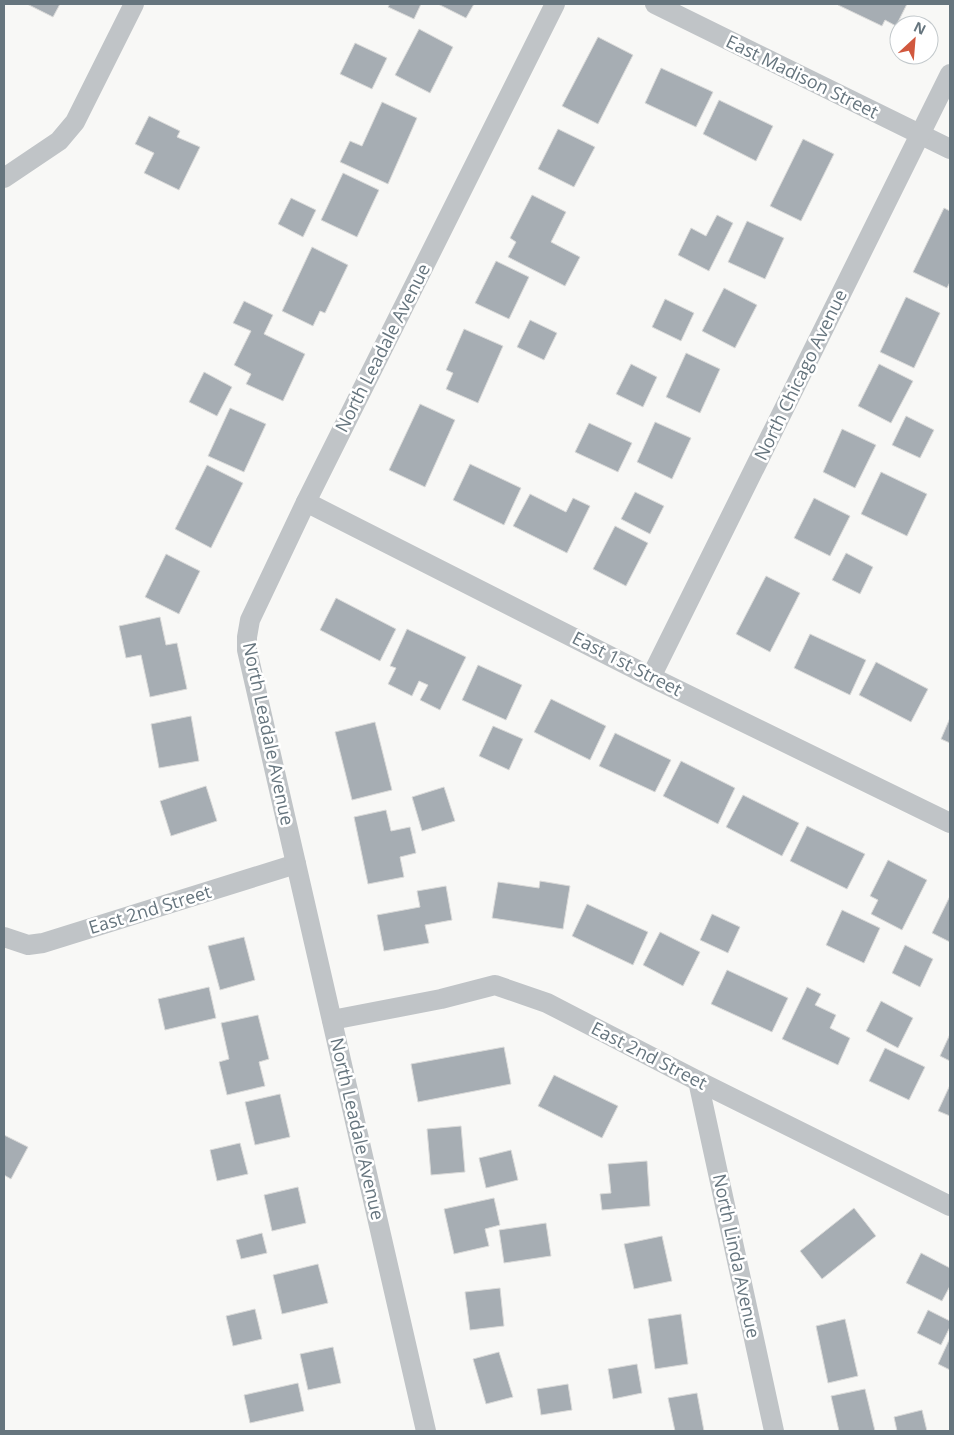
<svg xmlns="http://www.w3.org/2000/svg" width="954" height="1435" font-family="'Open Sans',sans-serif">
  <style>
    .building { fill: #a6adb3; stroke: #dadad9 }
    .lines { fill: none; stroke-linecap: round; stroke-linejoin: round }
    .street { stroke: #c0c4c7; stroke-width: 20 }
    .labels { text-anchor: middle; stroke-width: 5; stroke-linejoin: round; paint-order: stroke }
    .street-label { font-size: 18px; fill: #66757e; stroke: #fff }
  </style>
  <rect width="100%" height="100%" fill="#f8f8f6"/>
  <!-- building -->
  <g class="building">
    <polygon points="27,4 60,4 53,17"/>
    <polygon points="390,4 421,4 414,19 388,7"/>
    <polygon points="438,4 474,4 466,18"/>
    <polygon points="839,4 907,4 896,26 885,20 882,26 838,5"/>
    <polygon points="419,29 453,47 430,93 395,75"/>
    <polygon points="598,37 633,55 598,124 562,106"/>
    <polygon points="355,43 387,58 372,89 340,74"/>
    <polygon points="661,68 713,92 696,127 645,103"/>
    <polygon points="719,100 773,126 756,161 703,134"/>
    <polygon points="382,102 417,118 388,184 340,162 350,141 362,146"/>
    <polygon points="149,116 180,131 177,137 200,147 179,190 144,173 154,153 135,144"/>
    <polygon points="558,129 595,147 574,187 538,169"/>
    <polygon points="803,139 834,154 801,221 770,206"/>
    <polygon points="343,173 379,190 357,237 321,220"/>
    <polygon points="532,195 566,212 551,242 580,257 565,286 508,257 516,242 510,238"/>
    <polygon points="291,198 316,210 303,237 278,224"/>
    <polygon points="944,208 950,211 950,282 947,288 913,272"/>
    <polygon points="717,215 733,223 709,271 678,255 691,228 706,236"/>
    <polygon points="747,221 784,238 765,279 728,262"/>
    <polygon points="312,247 348,265 325,313 320,311 313,326 282,311"/>
    <polygon points="496,261 529,277 509,319 475,303"/>
    <polygon points="724,288 757,305 735,348 702,331"/>
    <polygon points="906,297 940,313 914,368 880,352"/>
    <polygon points="665,299 694,313 681,341 652,327"/>
    <polygon points="244,301 273,315 264,334 305,354 283,401 246,384 251,374 234,365 251,331 233,323"/>
    <polygon points="530,320 557,333 544,360 517,347"/>
    <polygon points="464,329 503,346 478,403 446,389 453,373 446,370"/>
    <polygon points="686,353 720,369 700,413 666,397"/>
    <polygon points="631,364 657,377 643,407 616,394"/>
    <polygon points="879,364 913,381 891,423 858,406"/>
    <polygon points="204,372 232,387 217,416 189,402"/>
    <polygon points="420,404 455,420 425,487 389,470"/>
    <polygon points="230,408 266,424 244,472 208,456"/>
    <polygon points="906,416 934,430 920,458 892,445"/>
    <polygon points="655,422 691,438 672,479 637,462"/>
    <polygon points="589,423 632,443 618,472 575,452"/>
    <polygon points="842,429 876,445 855,488 823,472"/>
    <polygon points="470,464 521,488 504,525 453,500"/>
    <polygon points="207,465 243,483 211,548 175,529"/>
    <polygon points="881,472 927,494 907,536 861,514"/>
    <polygon points="635,492 664,506 650,534 621,519"/>
    <polygon points="530,494 566,512 573,498 590,506 567,553 513,526"/>
    <polygon points="814,498 850,516 830,556 794,538"/>
    <polygon points="615,526 648,543 626,586 593,569"/>
    <polygon points="846,553 873,567 860,594 832,580"/>
    <polygon points="166,554 200,571 179,614 145,597"/>
    <polygon points="766,576 800,593 770,652 736,634"/>
    <polygon points="336,598 396,629 380,661 320,630"/>
    <polygon points="160,617 166,645 177,643 187,689 150,697 141,655 126,658 119,626"/>
    <polygon points="407,629 466,657 440,710 420,700 428,685 419,681 412,696 388,684 396,668 390,666"/>
    <polygon points="810,634 866,660 850,695 794,668"/>
    <polygon points="876,662 928,689 911,722 859,695"/>
    <polygon points="478,665 522,685 506,720 462,700"/>
    <polygon points="551,699 606,726 590,760 534,732"/>
    <polygon points="191,716 199,761 159,768 151,724"/>
    <polygon points="950,718 950,743 941,739"/>
    <polygon points="375,722 392,790 352,800 335,732"/>
    <polygon points="493,726 523,739 509,770 479,756"/>
    <polygon points="615,733 671,760 655,792 599,766"/>
    <polygon points="681,761 735,788 718,824 663,796"/>
    <polygon points="206,786 217,821 171,836 160,801"/>
    <polygon points="444,787 455,821 422,831 412,797"/>
    <polygon points="743,795 799,823 782,856 726,827"/>
    <polygon points="386,810 391,831 410,827 416,853 400,857 404,877 368,884 354,817"/>
    <polygon points="807,826 865,854 847,889 790,861"/>
    <polygon points="888,860 927,880 902,930 871,914 878,900 870,896"/>
    <polygon points="540,881 570,886 563,929 492,918 498,882 539,888"/>
    <polygon points="446,886 452,920 425,925 429,943 384,951 377,915 420,907 417,891"/>
    <polygon points="950,896 950,942 932,933"/>
    <polygon points="587,904 648,932 633,965 572,936"/>
    <polygon points="842,910 880,928 864,963 826,945"/>
    <polygon points="712,914 740,927 728,953 700,940"/>
    <polygon points="660,932 700,952 683,986 643,965"/>
    <polygon points="244,937 255,980 220,990 208,946"/>
    <polygon points="905,945 933,959 920,987 892,973"/>
    <polygon points="727,970 788,998 772,1032 711,1004"/>
    <polygon points="209,987 216,1018 165,1030 158,999"/>
    <polygon points="807,987 821,994 815,1005 836,1015 830,1028 850,1038 838,1065 782,1039"/>
    <polygon points="881,1001 913,1018 898,1048 866,1031"/>
    <polygon points="258,1015 269,1059 259,1062 265,1086 227,1095 219,1062 229,1059 221,1023"/>
    <polygon points="950,1034 950,1061 940,1056"/>
    <polygon points="504,1047 511,1084 418,1102 411,1064"/>
    <polygon points="885,1048 925,1067 909,1100 869,1081"/>
    <polygon points="554,1075 618,1106 602,1138 538,1106"/>
    <polygon points="950,1085 950,1116 938,1111"/>
    <polygon points="280,1094 290,1137 255,1145 245,1102"/>
    <polygon points="461,1126 465,1172 431,1175 427,1129"/>
    <polygon points="4,1135 28,1147 11,1179 4,1175"/>
    <polygon points="240,1143 248,1174 217,1181 210,1150"/>
    <polygon points="511,1150 518,1180 486,1188 479,1158"/>
    <polygon points="647,1161 650,1206 602,1210 600,1194 611,1193 608,1164"/>
    <polygon points="298,1187 306,1223 272,1231 264,1195"/>
    <polygon points="494,1198 500,1225 485,1229 489,1246 454,1254 444,1209"/>
    <polygon points="854,1208 876,1236 822,1279 800,1251"/>
    <polygon points="546,1223 551,1256 504,1263 499,1230"/>
    <polygon points="262,1233 267,1253 241,1259 236,1240"/>
    <polygon points="662,1236 672,1281 634,1289 624,1244"/>
    <polygon points="921,1253 950,1268 950,1286 942,1301 906,1283"/>
    <polygon points="318,1264 328,1303 282,1314 273,1275"/>
    <polygon points="500,1288 504,1326 470,1330 465,1292"/>
    <polygon points="255,1309 262,1339 233,1346 226,1316"/>
    <polygon points="928,1310 950,1321 950,1327 941,1345 917,1333"/>
    <polygon points="681,1314 688,1364 655,1369 648,1319"/>
    <polygon points="845,1319 858,1376 828,1383 816,1326"/>
    <polygon points="950,1338 950,1370 938,1364"/>
    <polygon points="333,1347 341,1383 308,1390 300,1354"/>
    <polygon points="499,1352 513,1397 486,1404 473,1359"/>
    <polygon points="637,1364 642,1393 613,1399 608,1369"/>
    <polygon points="298,1383 304,1411 250,1423 244,1395"/>
    <polygon points="568,1384 572,1410 541,1415 537,1389"/>
    <polygon points="865,1389 875,1431 839,1431 831,1396"/>
    <polygon points="697,1393 704,1431 675,1431 668,1398"/>
    <polygon points="922,1410 927,1431 897,1431 894,1417"/>
  </g>
  <g class="lines">
    <!-- street -->
    <g class="street">
      <polyline points="655,4 950,149"/>
      <polyline points="4,178 59,141 75,122 134,4"/>
      <polyline points="306,502 651,677 950,823"/>
      <polyline points="651,677 950,74"/>
      <polyline points="4,937 28,945 43,943 296,864"/>
      <polyline points="332,1020 441,999 495,985 547,1003 698,1081 950,1206"/>
      <polyline points="698,1081 774,1431"/>
      <polyline points="426,1431 247,650 247,637 250,620 306,502 555,4"/>
    </g>
  </g>
  <g class="labels">
    <!-- street labels -->
    <g class="street-label">
      <text transform="translate(802 77) rotate(26)" y="6">East Madison Street</text>
      <text transform="translate(383 348) rotate(-63)" y="6">North Leadale Avenue</text>
      <text transform="translate(801 375) rotate(-64)" y="6">North Chicago Avenue</text>
      <text transform="translate(627 664) rotate(27)" y="6">East 1st Street</text>
      <text transform="translate(268 734) rotate(78)" y="6">North Leadale Avenue</text>
      <text transform="translate(150 910) rotate(-17)" y="6">East 2nd Street</text>
      <text transform="translate(649 1056) rotate(27)" y="6">East 2nd Street</text>
      <text transform="translate(357 1129) rotate(77)" y="6">North Leadale Avenue</text>
      <text transform="translate(736 1256) rotate(78)" y="6">North Linda Avenue</text>
    </g>
  </g>
  <!-- border -->
  <rect width="954" height="1435" fill="none" stroke="#66757e" stroke-width="10"/>
  <!-- north arrow -->
  <g transform="translate(914 40) rotate(26)"><circle r="24" fill="#ffffff" stroke="#c2c8cb"/>
  <path d="M0-4L9 19L0 12L-9 19Z" fill="#d1583e"/>
  <text y="-8" font-size="14" font-weight="bold" text-anchor="middle" fill="#66757e">N</text>
  </g>
</svg>
